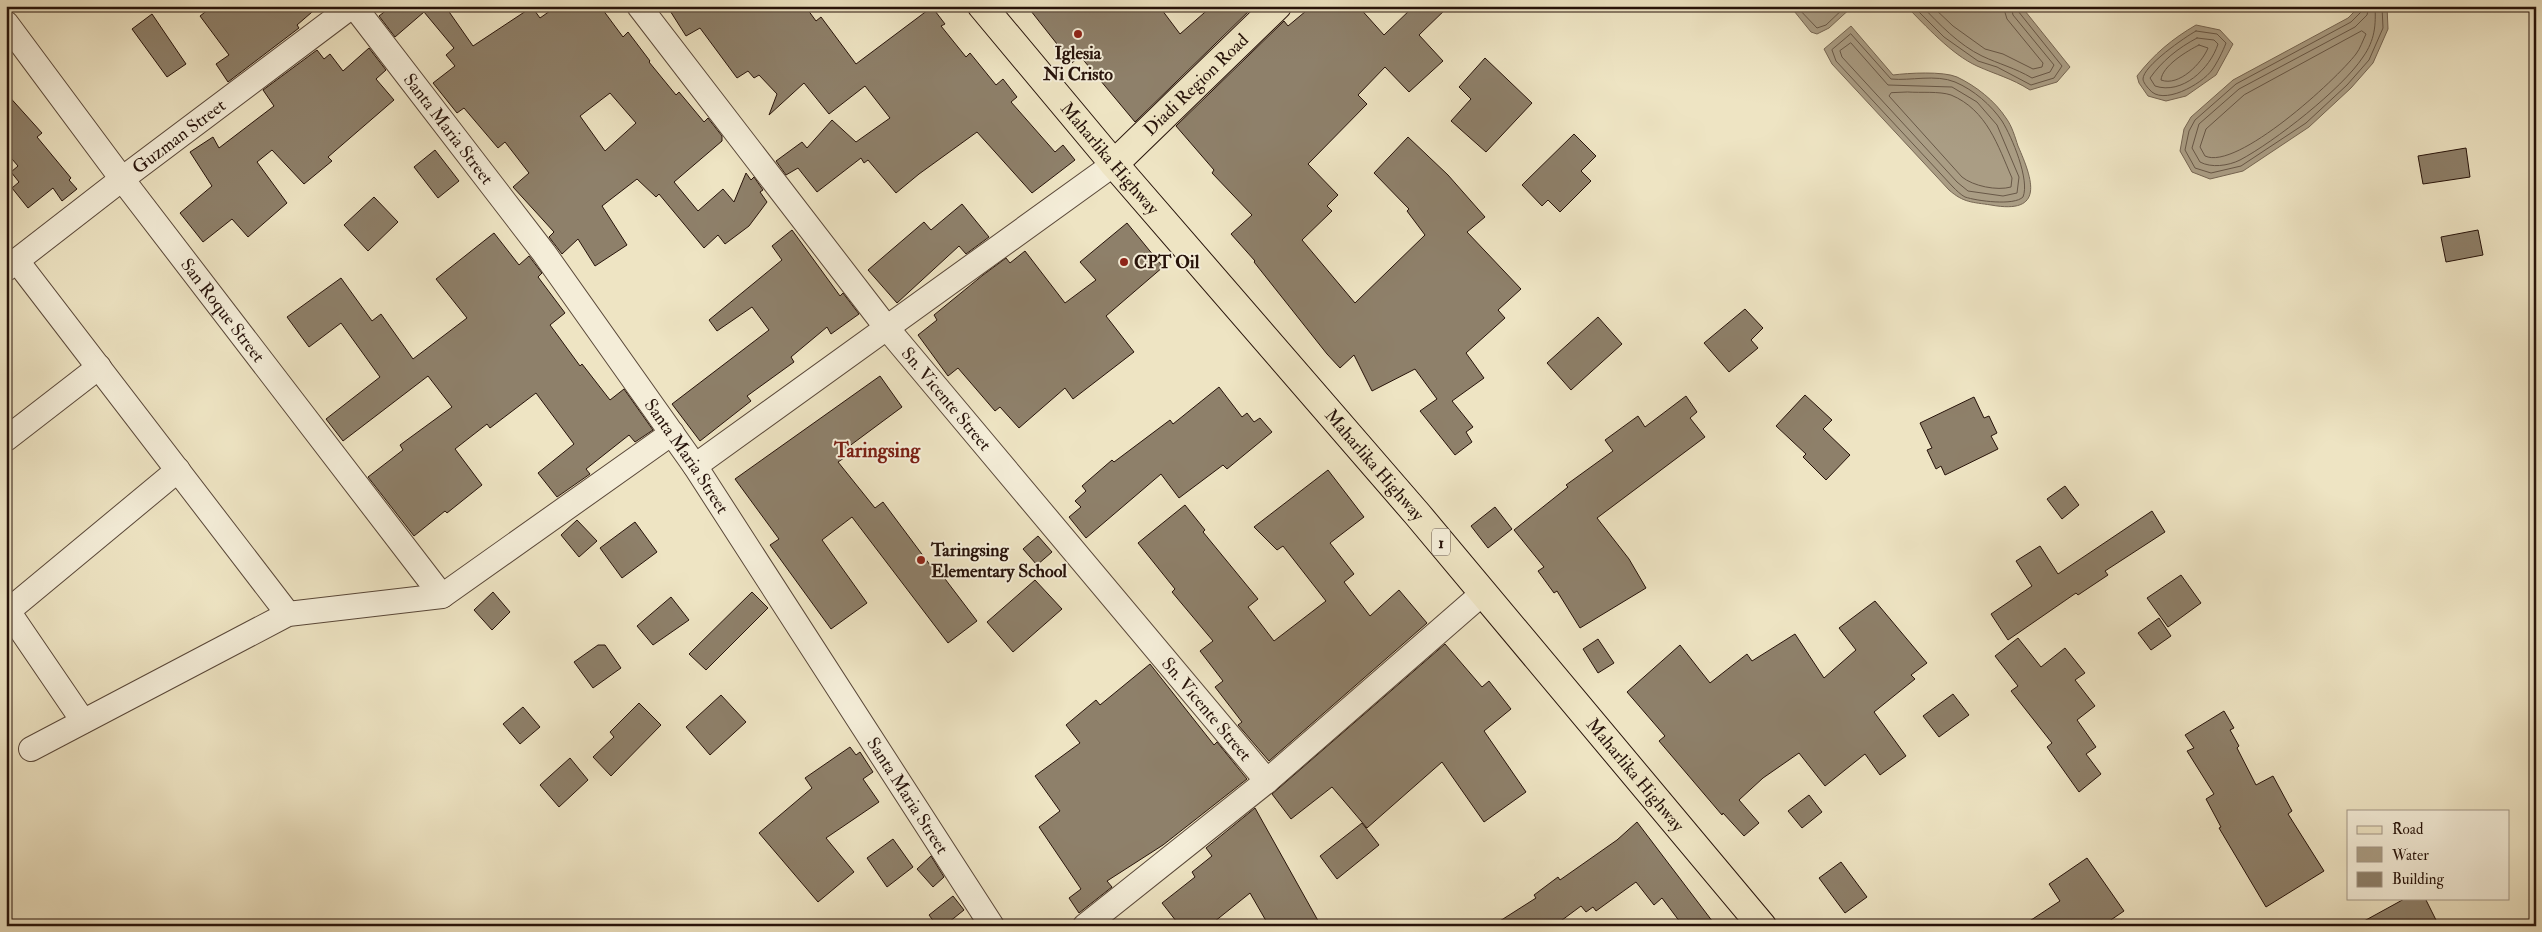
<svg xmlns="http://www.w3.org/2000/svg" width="2542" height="932" font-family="'IM FELL Double Pica',serif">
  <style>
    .water { fill: #aa9d84; stroke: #766653 }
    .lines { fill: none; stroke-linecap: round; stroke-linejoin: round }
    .shore { stroke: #685847; stroke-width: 1 }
    .building { fill: #8e806a; stroke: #27130a; fill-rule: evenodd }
    .minor-casing { stroke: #594738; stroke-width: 26 }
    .major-casing { stroke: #27130a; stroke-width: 30 }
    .highway-casing { stroke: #27130a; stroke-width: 30 }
    .minor { stroke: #f4edd8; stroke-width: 24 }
    .major { stroke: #eee4c3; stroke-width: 28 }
    .highway { stroke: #eee4c3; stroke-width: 28 }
    .poi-dot { fill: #8f2418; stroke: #f4edd8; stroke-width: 2 }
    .labels { text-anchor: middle; stroke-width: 4; stroke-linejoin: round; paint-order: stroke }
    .shield { fill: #f4edd8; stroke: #645448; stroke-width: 1 }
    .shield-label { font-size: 16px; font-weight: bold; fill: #27130a }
    .poi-label { font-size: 18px; font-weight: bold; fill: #27130a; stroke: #f4edd8; text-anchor: start }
    .street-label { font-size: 18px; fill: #27130a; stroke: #f4edd8 }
    .quarter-label { font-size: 20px; font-weight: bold; fill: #7a1f14; stroke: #f4edd8 }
  </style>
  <rect width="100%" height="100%" fill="#eee4c3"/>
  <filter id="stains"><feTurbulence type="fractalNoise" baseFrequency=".004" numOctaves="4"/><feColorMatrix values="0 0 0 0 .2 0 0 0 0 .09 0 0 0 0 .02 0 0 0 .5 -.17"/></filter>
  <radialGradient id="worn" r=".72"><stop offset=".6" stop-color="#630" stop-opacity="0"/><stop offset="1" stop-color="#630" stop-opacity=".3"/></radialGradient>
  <!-- water -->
  <g class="water">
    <polygon points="1790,6 1853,6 1829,28 1817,34 1811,32"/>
    <path d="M1906,6H2021L2070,67L2057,82L2030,90C2011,78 1997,75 1977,66C1951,54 1926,26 1906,6Z"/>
    <polygon points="2360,6 2387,6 2388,29 2373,63 2351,88 2309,127 2243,171 2210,179 2192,172 2180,151 2184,129 2191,117 2233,80 2348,18"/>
    <path d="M2196,25L2220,30L2233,44L2216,75L2186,96L2166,101L2148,96L2139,83L2137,76C2154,54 2172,39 2196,25Z"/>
    <path d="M1851,26L1893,75C1908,73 1943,71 1957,77C1976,86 1995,101 2006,118C2012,126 2015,137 2018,146C2033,180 2045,215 1991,205C1972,202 1964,203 1949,190L1832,64L1824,49Z"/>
  </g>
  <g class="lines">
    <!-- shore -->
    <g class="shore">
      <polyline points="1796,6 1817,28 1826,25 1846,6"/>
      <polyline points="1913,6 1944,37 1978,61 1997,67 2031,85 2054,78 2062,66 2018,11 2017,6"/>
      <path d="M1922,6C1939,24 1959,45 1982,56C1999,64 2015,68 2032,78L2050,72L2054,65L2013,15L2011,6"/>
      <polyline points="1932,6 1953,26 1985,49 2003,54 2033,69 2042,67 2043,63 2007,19 2003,6"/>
      <polyline points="2363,6 2362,11 2351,22 2236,84 2195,120 2189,131 2185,150 2195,168 2211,173 2241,166 2306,123 2347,85 2369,60 2383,28 2382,6"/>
      <path d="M2369,6L2367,15L2355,27L2239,89L2199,124L2192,148L2200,162C2211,168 2228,166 2240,160C2274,142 2342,89 2363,57C2375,40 2376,25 2375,6"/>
      <path d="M2196,31L2217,34L2226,43C2223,51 2217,63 2212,70C2202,84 2162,107 2149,89C2147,87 2143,82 2143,79C2143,66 2185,37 2196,31Z"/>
      <path d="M2362,31L2366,34C2363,40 2360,49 2356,54C2336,80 2237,171 2205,156L2200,147L2206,129L2244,95Z"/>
      <path d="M1851,34L1891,79C1910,81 1936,74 1955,82C1974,90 1991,105 2002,121C2012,137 2030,180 2023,197C2014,206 1977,201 1965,197C1961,195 1956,190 1953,187L1836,61L1832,50Z"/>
      <path d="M2197,38L2214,40L2218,44C2210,69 2182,95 2155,86L2150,78C2162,61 2178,48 2197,38Z"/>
      <polygon points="1851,43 1888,85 1952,87 1977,102 1997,125 2019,177 2017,193 2003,196 1968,191 1957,182 1842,57 1840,51"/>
      <path d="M2199,45L2208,48C2202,63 2179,87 2161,80C2162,66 2187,51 2199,45Z"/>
      <path d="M1908,92C1921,93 1939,91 1951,95C1987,110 1998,146 2012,178L2011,187C1997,191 1973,186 1962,177L1889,96L1891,93Z"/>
    </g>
  </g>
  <!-- building -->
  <g class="building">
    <polygon points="213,6 319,6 297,25 299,28 228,82 216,64 229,55 200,16"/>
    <path d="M392,6H445L473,46L532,7L540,18L557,6H600L623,37L628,32L650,61L649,62L676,95L679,92L704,122L708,118L722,136V141L674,182L698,211L723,189L734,202L746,173L751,180L754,177L763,190L760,192L767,202L749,226L725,244L718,235L704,248L659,194L656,197L637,179L602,206L627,245L595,266L578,239L562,254L549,237L554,232L513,187L529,173L505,142L498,148L464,108L457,113L433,83L455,66L446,55L454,48L424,12L395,37L379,16ZM610,93L636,123L605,151L580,116Z"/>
    <polygon points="667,6 805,6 816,21 821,17 856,64 932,7 945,24 941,26 966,57 970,53 996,85 1003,79 1017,97 1011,102 1055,152 1063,145 1075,160 1032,193 977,132 919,174 896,193 868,160 864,163 861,158 817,192 798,168 786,175 776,161 802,142 807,148 832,120 856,142 890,118 865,86 829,114 804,83 769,115 777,94 759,75 754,78 748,71 737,78 700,28 686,36"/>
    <polygon points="1027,6 1159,6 1180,34 1212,6 1254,6 1135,122 1080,56 1072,63"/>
    <polygon points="1312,6 1358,6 1384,35 1414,6 1449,6 1419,35 1443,61 1409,92 1385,67 1358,95 1367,104 1308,164 1338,195 1327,206 1332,211 1302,240 1355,303 1425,235 1407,211 1409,209 1374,173 1408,137 1448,175 1485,217 1467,232 1521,289 1498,310 1505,318 1466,353 1484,378 1452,401 1473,427 1466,432 1472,442 1455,455 1420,411 1437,399 1415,369 1372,391 1354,355 1340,368 1327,354 1254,262 1255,261 1231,234 1252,215 1212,173 1214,170 1176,126 1284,21 1288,26"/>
    <polygon points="152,14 186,64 167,77 132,29"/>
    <polygon points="369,48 386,70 376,79 394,100 328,157 332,161 304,184 272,150 257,162 287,203 248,237 232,219 203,242 180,213 212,186 190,152 213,137 219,148 274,106 263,90 317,50 324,59 330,54 343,71"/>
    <polygon points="1485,58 1532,103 1486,152 1451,121 1471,99 1459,87"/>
    <polygon points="6,93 42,133 37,137 71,178 69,180 77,189 62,201 53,188 28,208 12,188 19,182 11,172 18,166 6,152"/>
    <polygon points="1574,134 1596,156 1581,171 1591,181 1560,212 1548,200 1542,206 1522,185"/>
    <polygon points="2466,148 2470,177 2423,184 2418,156"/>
    <polygon points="435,150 459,181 438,198 414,167"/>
    <polygon points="374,197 398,222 368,251 344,225"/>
    <polygon points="962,204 989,237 966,254 959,246 897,303 868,270 924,222 931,230"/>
    <polygon points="1127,223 1163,267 1106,316 1134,352 1073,399 1065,388 1019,428 1000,407 995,411 958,368 948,376 918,335 937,320 934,315 983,275 1006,258 1010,263 1025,251 1065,303 1096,280 1080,262"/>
    <polygon points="792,230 840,296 843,293 859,314 831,334 827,327 791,357 794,362 747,396 751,401 700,441 672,404 769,330 752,307 717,331 709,320 782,260 772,246"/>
    <polygon points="2478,230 2483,255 2446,262 2441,237"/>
    <polygon points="494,233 519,265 529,256 542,273 538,277 565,313 550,325 580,366 582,364 610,400 624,389 653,430 635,442 629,435 586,469 590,474 557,497 538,473 574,444 536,393 490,428 487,424 455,449 482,485 447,513 445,511 414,536 368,477 403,450 400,445 452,407 428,376 343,441 326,419 380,377 341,323 309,347 287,317 341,278 372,321 381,314 413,359 467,318 436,279"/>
    <polygon points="1745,309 1763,328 1751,340 1758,348 1729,372 1704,343"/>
    <polygon points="1598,317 1622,344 1571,390 1547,363"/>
    <polygon points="880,376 902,407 840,453 844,458 838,462 875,508 883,502 936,573 939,571 977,621 948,643 852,517 822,540 867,603 831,629 770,545 779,539 735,479"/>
    <polygon points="1219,387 1242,417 1247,413 1254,422 1260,418 1272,432 1227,469 1223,465 1179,498 1161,474 1086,538 1069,517 1081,507 1075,501 1086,491 1082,486 1112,460 1114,462 1170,420 1173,424"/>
    <polygon points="1805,395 1832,420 1823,429 1850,455 1826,480 1803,457 1806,454 1776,426"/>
    <polygon points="1686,396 1697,412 1690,418 1705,437 1597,518 1629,559 1646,588 1580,628 1557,591 1554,593 1538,571 1544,567 1514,530 1568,487 1566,485 1613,451 1605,440 1638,416 1645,427"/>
    <polygon points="1974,397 1984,418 1989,416 1997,433 1991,436 1998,449 1945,475 1941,466 1936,469 1927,450 1932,448 1920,423"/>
    <polygon points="1328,470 1364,517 1330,543 1354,574 1344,582 1370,616 1399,590 1427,623 1269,761 1238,725 1242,722 1215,687 1223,681 1200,651 1213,641 1172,592 1175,589 1138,543 1185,505 1205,530 1203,532 1258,599 1248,607 1274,641 1326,601 1283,546 1277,550 1254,527"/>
    <polygon points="2065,486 2079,505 2062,519 2047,499"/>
    <polygon points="1495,507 1512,529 1488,548 1471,526"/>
    <polygon points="2152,511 2165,532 2105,571 2108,575 2078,595 2076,593 2008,640 1991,614 2032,586 2016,561 2040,546 2058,574"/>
    <polygon points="577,520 597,541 579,557 561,535"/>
    <polygon points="635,522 657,552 622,578 600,548"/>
    <polygon points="1038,536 1052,552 1037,565 1023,549"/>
    <polygon points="2181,575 2201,603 2168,627 2147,598"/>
    <polygon points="1035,580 1062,609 1013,652 987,622"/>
    <polygon points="493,592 510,612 492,630 474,610"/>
    <polygon points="752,592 768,608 706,670 689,654"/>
    <polygon points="671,597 689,620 653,645 637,626"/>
    <polygon points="1875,601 1927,663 1911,675 1915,679 1874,712 1906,756 1880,775 1865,754 1825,786 1799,753 1763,778 1739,800 1759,823 1744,836 1723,813 1722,815 1659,741 1665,736 1627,692 1680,645 1710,683 1747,654 1752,661 1795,634 1824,678 1856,650 1839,628"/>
    <polygon points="2159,618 2171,636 2151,650 2138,633"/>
    <polygon points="2018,638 2041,667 2065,648 2085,673 2075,680 2095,706 2077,720 2096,747 2086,754 2101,774 2079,792 2047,747 2052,743 2011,691 2018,686 1995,656"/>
    <polygon points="1598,639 1614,663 1598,673 1583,649"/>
    <polygon points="1445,644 1482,687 1489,681 1511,709 1484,731 1526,792 1484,822 1442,762 1367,828 1332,787 1291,819 1272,794"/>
    <polygon points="598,645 605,645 621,668 593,688 574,662"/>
    <polygon points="1150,664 1214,745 1217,742 1247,779 1163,845 1107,881 1112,887 1079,913 1069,898 1081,889 1039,827 1060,811 1035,776 1080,743 1066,725 1096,700 1100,705"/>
    <polygon points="1953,694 1969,715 1939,737 1923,716"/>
    <polygon points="721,695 746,722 710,755 686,727"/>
    <polygon points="639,703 661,725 611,776 593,757 614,737 610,732"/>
    <polygon points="523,707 540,727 520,744 503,724"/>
    <polygon points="2224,711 2234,728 2230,730 2239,746 2237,748 2256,785 2273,776 2292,811 2288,814 2324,871 2266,907 2219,828 2221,827 2206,799 2214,794 2187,751 2194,748 2185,735"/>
    <polygon points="850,747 856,755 860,752 873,772 863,779 879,802 826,838 854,872 818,902 759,833 812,788 805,778"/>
    <polygon points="570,758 588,780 559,807 540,785"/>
    <polygon points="1809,795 1822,812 1802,828 1788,811"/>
    <polygon points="1255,808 1321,926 1269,926 1250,893 1209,926 1180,926 1162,903 1195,877 1192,872 1212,856 1206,848"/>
    <polygon points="1637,822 1716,926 1683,926 1662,898 1654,905 1636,882 1596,911 1593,907 1586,912 1581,906 1554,926 1492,926 1536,898 1534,895 1558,877 1560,880 1617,840"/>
    <polygon points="1362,823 1379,845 1337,879 1320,856"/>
    <polygon points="893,839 913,867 887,887 867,858"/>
    <polygon points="931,856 944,877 933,887 917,869"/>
    <polygon points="2087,858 2124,911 2102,926 2022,926 2060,901 2049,884"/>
    <polygon points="1841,862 1867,897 1845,913 1819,878"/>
    <polygon points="953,896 964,910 944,926 937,926 929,915"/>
    <polygon points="2406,898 2425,898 2439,926 2355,926"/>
  </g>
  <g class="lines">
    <defs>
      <g id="minor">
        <path id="s1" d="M354,6L544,253L695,466L992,926"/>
        <path id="s2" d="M639,6L886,327L1267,781"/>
        <path id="s3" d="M6,23L122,179L442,596"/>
        <polyline points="17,261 288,614"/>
        <path id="s4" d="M6,269L122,179L352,6"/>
        <polyline points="6,439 99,367"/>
        <polyline points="695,466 1114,164"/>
        <polyline points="6,608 83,721"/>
        <polyline points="8,611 178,470"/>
        <polyline points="31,749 288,614 442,596 672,433"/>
        <polyline points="1085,926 1267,781 1483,593"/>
      </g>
      <g id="major">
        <path id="s5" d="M1114,164L1277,6"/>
      </g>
      <g id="highway">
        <path id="s6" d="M982,6L1114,164L1418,515L1762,926"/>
      </g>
    </defs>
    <!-- minor casing -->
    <use href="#minor" class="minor-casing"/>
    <!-- major casing -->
    <use href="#major" class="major-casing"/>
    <!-- highway casing -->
    <use href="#highway" class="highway-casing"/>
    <!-- minor -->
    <use href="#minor" class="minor"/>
    <!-- major -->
    <use href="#major" class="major"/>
    <!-- highway -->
    <use href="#highway" class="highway"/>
  </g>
  <!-- markers -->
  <g class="poi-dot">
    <circle cx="1078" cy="34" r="5"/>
    <circle cx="1124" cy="262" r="5"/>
    <circle cx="921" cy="560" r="5"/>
  </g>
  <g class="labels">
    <!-- shield labels -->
    <rect class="shield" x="1432" y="528.5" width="18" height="27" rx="4"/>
    <g class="shield-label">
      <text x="1441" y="548">1</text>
    </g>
    <!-- poi labels -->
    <g class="poi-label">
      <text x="1078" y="59" text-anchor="middle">Iglesia<tspan x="1078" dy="21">Ni Cristo</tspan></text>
      <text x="1134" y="268">CPT Oil</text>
      <text x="931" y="556">Taringsing<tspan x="931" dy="21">Elementary School</tspan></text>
    </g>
    <!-- street labels -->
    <g class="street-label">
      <text dy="6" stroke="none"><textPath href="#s5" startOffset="114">Diadi Region Road</textPath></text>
      <text dy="6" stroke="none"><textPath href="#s1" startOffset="155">Santa Maria Street</textPath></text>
      <text dy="6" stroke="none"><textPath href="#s4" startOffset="218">Guzman Street</textPath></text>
      <text dy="6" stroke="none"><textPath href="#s6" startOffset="199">Maharlika Highway</textPath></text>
      <text dy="6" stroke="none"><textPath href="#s3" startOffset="360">San Roque Street</textPath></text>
      <text dy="6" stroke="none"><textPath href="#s2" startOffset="499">Sn. Vicente Street</textPath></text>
      <text dy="6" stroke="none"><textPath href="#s1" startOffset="560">Santa Maria Street</textPath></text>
      <text dy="6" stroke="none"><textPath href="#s6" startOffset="604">Maharlika Highway</textPath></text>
      <text dy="6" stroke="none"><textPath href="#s2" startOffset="904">Sn. Vicente Street</textPath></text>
      <text dy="6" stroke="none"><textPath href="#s6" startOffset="1009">Maharlika Highway</textPath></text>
      <text dy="6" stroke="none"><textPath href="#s1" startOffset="965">Santa Maria Street</textPath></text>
    </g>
    <!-- quarter labels -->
    <g class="quarter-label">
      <text x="877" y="457">Taringsing</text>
    </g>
  </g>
  <!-- margin -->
  <rect width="2542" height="932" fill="none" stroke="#eee4c3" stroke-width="25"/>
  <rect x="8" y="8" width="2527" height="917" fill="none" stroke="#27130a" stroke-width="2.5"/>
  <rect x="12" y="12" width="2517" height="907" fill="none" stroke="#27130a"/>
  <!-- legend -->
  <rect x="2347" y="810" width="162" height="90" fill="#f4edd8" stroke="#a29686"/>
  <rect x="2357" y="826" width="25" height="8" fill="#eee4c3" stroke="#a29686"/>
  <text x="2392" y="834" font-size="15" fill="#27130a">Road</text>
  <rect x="2357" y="847" width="25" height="15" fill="#aa9d84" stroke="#a29686"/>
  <text x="2392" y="860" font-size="15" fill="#27130a">Water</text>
  <rect x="2357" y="872" width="25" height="15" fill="#8e806a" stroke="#a29686"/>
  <text x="2392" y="884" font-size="15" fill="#27130a">Building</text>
  <rect width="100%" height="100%" filter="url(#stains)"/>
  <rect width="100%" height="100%" fill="url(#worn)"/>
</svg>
